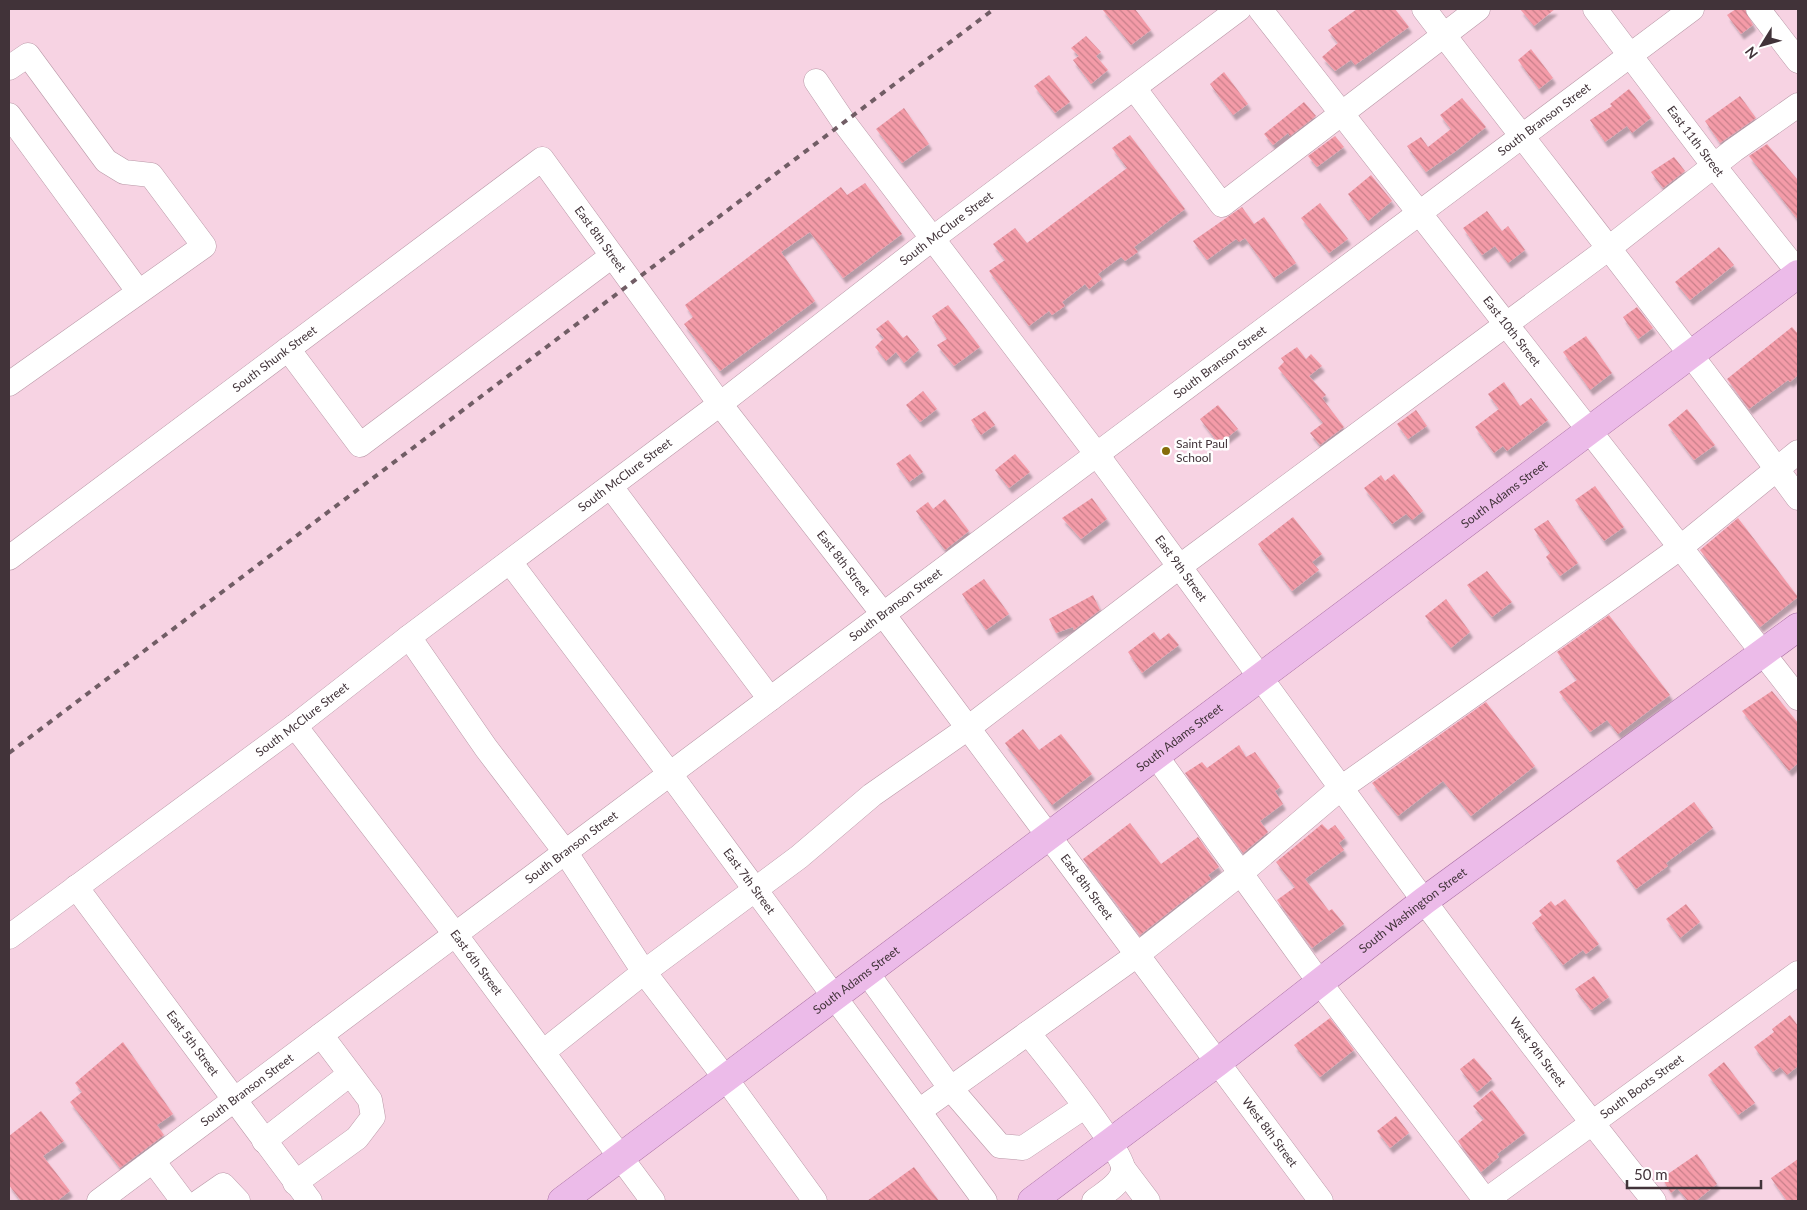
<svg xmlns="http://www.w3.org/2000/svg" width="1807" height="1210" font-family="Lato,sans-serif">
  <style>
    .building { fill: url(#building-back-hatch); filter: url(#shadow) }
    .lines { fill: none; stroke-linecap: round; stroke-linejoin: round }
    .minor-casing { stroke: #b998a7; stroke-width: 25 }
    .major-casing { stroke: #a86ea2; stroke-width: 29 }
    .minor { stroke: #fff; stroke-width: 24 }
    .major { stroke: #ecbbe9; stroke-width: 28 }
    .rail { stroke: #715d65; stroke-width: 4; stroke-dasharray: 6 6; stroke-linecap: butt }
    .poi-dot { fill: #856c09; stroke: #fff; stroke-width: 2 }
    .labels { text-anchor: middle; stroke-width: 5; stroke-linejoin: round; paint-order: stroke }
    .street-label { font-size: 12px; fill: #413339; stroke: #fff }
    .poi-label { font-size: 12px; fill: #413339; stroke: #fff; text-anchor: start }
  </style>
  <defs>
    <pattern id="building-back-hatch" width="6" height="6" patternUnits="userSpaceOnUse" patternTransform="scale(1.25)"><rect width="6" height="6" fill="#f49ba8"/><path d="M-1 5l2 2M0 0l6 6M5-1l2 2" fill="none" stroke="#c77f8a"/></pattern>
    <filter id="shadow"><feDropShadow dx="3" dy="5.5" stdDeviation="1" flood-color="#0004"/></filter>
  </defs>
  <rect width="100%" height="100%" fill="#f7d3e3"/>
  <!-- building -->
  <g class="building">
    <polygon points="1102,9 1135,9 1151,30 1131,45"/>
    <polygon points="1357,9 1395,9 1409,27 1355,65 1351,60 1335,71 1322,57 1338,43 1328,30"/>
    <polygon points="1520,9 1555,9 1534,26"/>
    <polygon points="1736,9 1745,9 1753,25 1741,34 1727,15"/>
    <polygon points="1086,36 1101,52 1096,56 1108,70 1091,84 1073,60 1079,56 1071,48"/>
    <polygon points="1531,49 1553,78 1539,89 1518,60"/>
    <polygon points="1224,72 1248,104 1233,115 1210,84"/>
    <polygon points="1049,75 1070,102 1055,113 1034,86"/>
    <polygon points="1629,89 1651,118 1632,133 1627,126 1605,142 1590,120 1612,106 1610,104"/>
    <polygon points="1740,96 1756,118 1720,143 1705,121"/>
    <polygon points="1462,98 1486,127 1456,151 1426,172 1407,146 1421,137 1428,147 1451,129 1440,115"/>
    <polygon points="1304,102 1316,116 1290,136 1288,133 1273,145 1264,134"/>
    <polygon points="904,108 929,144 902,163 876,129"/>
    <polygon points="1130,135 1185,209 1134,247 1138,252 1125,261 1121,257 1098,274 1102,279 1089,289 1085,284 1062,302 1065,306 1052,315 1049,311 1029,326 989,271 1005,260 993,244 1015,228 1027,243 1127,168 1112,148"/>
    <polygon points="1335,136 1344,147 1317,167 1308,156"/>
    <polygon points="1767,144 1798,180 1798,220 1749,156"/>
    <polygon points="1674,157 1685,171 1663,188 1651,172"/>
    <polygon points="1371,175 1392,201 1368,221 1348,194"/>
    <polygon points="865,183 902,234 843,278 810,232 781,252 815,301 720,371 684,324 693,317 685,305 841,187 847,195"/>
    <polygon points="1320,203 1348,239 1329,253 1301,218"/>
    <polygon points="1242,207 1254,224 1264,217 1296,263 1274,278 1245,238 1239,242 1236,239 1207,260 1193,241"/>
    <polygon points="1487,211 1502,231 1508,226 1525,250 1508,263 1495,246 1482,255 1463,228"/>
    <polygon points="1719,247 1734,265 1690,300 1675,282"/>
    <polygon points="948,305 980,347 954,366 937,345 947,339 932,316"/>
    <polygon points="1637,307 1653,328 1638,339 1623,317"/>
    <polygon points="888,320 903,338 907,335 919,350 904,363 896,352 886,361 875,347 884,338 876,329"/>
    <polygon points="1792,327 1798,334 1798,375 1790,382 1788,380 1749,409 1727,379"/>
    <polygon points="1586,336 1612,373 1590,390 1563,352"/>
    <polygon points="1297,347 1306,359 1311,354 1322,366 1309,376 1326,395 1322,398 1344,427 1320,445 1310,433 1323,423 1278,368 1284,362 1281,358"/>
    <polygon points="1504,382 1520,406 1531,398 1548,420 1507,451 1503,446 1494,453 1475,427 1499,409 1488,394"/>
    <polygon points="923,391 937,409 920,422 906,405"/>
    <polygon points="1218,405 1238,429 1219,444 1200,419"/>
    <polygon points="1687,409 1715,445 1694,460 1668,425"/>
    <polygon points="1416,410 1427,426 1408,439 1397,424"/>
    <polygon points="985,411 995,425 981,435 971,420"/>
    <polygon points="910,454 923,472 909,482 896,464"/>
    <polygon points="1015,454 1030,472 1009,488 995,470"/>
    <polygon points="1394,474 1423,511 1412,520 1406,514 1392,524 1364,488 1381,475 1385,481"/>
    <polygon points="1595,486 1624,527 1604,541 1575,500"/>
    <polygon points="1092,498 1107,519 1081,539 1062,518"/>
    <polygon points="945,499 969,531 945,550 916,511 928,502 933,509"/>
    <polygon points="1293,517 1322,554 1312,562 1319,570 1292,591 1258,544"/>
    <polygon points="1738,518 1798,597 1760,627 1700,550"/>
    <polygon points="1548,520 1578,563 1560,576 1546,557 1550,553 1534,529"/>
    <polygon points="1487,571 1512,602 1492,617 1467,585"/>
    <polygon points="984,579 1009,614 986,630 962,594"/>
    <polygon points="1093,595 1100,610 1074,630 1073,627 1056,633 1049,619"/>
    <polygon points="1446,599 1470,632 1451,648 1425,616"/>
    <polygon points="1609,615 1670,695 1618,734 1607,720 1590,732 1559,692 1577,680 1557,652"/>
    <polygon points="1154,632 1160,640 1169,633 1179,645 1142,673 1128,652"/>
    <polygon points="1772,691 1798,723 1798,763 1789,771 1742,711"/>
    <polygon points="1486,702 1535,766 1471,816 1443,781 1398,816 1372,783"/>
    <polygon points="1023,729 1039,750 1061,734 1092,774 1052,805 1005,743"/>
    <polygon points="1239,745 1246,757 1255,752 1280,787 1275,791 1283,804 1260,821 1268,832 1243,853 1185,773 1202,762 1207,768"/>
    <polygon points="1694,802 1713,828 1666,863 1668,866 1636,889 1616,861"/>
    <polygon points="1130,823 1161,864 1198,837 1219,867 1208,875 1211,879 1140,935 1083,859"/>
    <polygon points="1322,824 1328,830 1335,825 1345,838 1339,843 1344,850 1305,879 1329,911 1332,909 1344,924 1312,948 1277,900 1295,887 1276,862"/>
    <polygon points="1565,899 1599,944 1586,954 1583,950 1563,965 1532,923 1542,915 1539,911 1551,901 1555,906"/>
    <polygon points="1686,904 1700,922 1680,938 1666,919"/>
    <polygon points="1594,976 1609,997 1591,1010 1575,989"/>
    <polygon points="1790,1015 1798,1026 1798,1066 1787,1075 1780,1067 1773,1072 1754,1047 1774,1032 1772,1029"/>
    <polygon points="1330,1018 1354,1050 1320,1077 1294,1045"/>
    <polygon points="123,1042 173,1114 157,1125 164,1135 120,1168 70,1102 82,1092 75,1083"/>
    <polygon points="1474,1058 1492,1079 1477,1092 1460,1069"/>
    <polygon points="1724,1062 1755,1103 1738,1115 1708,1075"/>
    <polygon points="1492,1090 1525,1133 1497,1154 1499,1157 1481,1172 1458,1141 1484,1119 1473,1106"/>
    <polygon points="41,1111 64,1141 43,1156 70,1191 57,1201 21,1201 9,1185 9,1136"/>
    <polygon points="1396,1116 1409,1133 1390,1148 1377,1131"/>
    <polygon points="1697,1154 1717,1184 1696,1201 1688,1201 1677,1188 1671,1193 1662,1178"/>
    <polygon points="1798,1159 1798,1201 1787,1201 1771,1178"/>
    <polygon points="914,1167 939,1201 867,1201"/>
  </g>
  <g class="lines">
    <defs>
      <g id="minor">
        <path id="s1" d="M1260,9L1798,698"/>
        <path d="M1424,9C1548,172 1677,332 1798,498"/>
        <path id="s2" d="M1595,9L1714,166L1798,272"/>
        <polyline points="1758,9 1798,61"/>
        <polyline points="9,68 28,55 106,161 124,172 151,175 204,246 9,384"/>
        <path id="s3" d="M816,81L843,121C928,233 1014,344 1098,456C1283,705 1460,959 1654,1201"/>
        <polyline points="1134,88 1222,205 1478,9"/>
        <polyline points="9,115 138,291"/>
        <polyline points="288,349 360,445 612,256"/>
        <polyline points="611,487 770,699"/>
        <path id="s4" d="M9,558L542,159L720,404L883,614L1321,1201"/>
        <path id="s5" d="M510,562L670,774L985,1201"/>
        <polyline points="409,637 486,748 566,853 644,972 726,1079 815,1201"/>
        <path id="s6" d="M295,726L455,934L653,1201"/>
        <polyline points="1156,756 1320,983 1486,1201"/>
        <path id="s7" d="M76,887L310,1201"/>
        <path id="s8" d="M9,937L295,726L409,637L720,404L932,239L1239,9"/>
        <polyline points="867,973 951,1089 1000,1146 1023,1148 1084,1107"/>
        <path d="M1028,1033C1045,1054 1122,1149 1123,1168C1124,1183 1104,1193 1094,1201"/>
        <polyline points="543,1052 644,972 799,857 872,795 968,728 1179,567 1609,248 1734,150 1798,105"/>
        <polyline points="919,1111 1137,955 1241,873 1341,788 1627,586 1681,547 1798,452"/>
        <polyline points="264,1141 350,1074"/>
        <polyline points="153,1161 183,1201"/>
        <polyline points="1123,1168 1148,1201"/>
        <polyline points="295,1183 357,1138 373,1117 370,1100 321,1035"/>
        <path id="s9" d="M99,1201L1692,9"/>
        <polyline points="200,1201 223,1185 238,1201"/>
        <path id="s10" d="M1485,1201L1798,973"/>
      </g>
      <g id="major">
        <path id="s11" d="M562,1201L1798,274"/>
        <path id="s12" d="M1032,1201L1218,1062L1424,901L1798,627"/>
      </g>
    </defs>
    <!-- minor casing -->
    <use href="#minor" class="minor-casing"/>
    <!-- major casing -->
    <use href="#major" class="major-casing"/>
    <!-- minor -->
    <use href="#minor" class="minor"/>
    <!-- major -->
    <use href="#major" class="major"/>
    <!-- rail -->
    <polyline class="rail" points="9,753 994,9"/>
  </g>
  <!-- markers -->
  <circle class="poi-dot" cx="1166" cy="451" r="5"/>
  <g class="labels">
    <!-- street labels -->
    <g class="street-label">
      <text dy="4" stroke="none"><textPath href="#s9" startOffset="1805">South Branson Street</textPath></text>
      <text dy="4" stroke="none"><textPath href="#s2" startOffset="166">East 11th Street</textPath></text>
      <text dy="4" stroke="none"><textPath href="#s8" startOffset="1175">South McClure Street</textPath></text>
      <text dy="4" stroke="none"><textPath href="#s4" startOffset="765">East 8th Street</textPath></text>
      <text dy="4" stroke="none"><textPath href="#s1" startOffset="409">East 10th Street</textPath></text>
      <text dy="4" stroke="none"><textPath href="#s4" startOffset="332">South Shunk Street</textPath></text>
      <text dy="4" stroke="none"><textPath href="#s9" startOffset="1400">South Branson Street</textPath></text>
      <text dy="4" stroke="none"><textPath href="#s8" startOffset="770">South McClure Street</textPath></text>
      <text dy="4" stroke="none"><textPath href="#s11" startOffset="1178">South Adams Street</textPath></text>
      <text dy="4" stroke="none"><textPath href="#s4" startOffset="1170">East 8th Street</textPath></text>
      <text dy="4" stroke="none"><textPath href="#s3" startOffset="609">East 9th Street</textPath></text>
      <text dy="4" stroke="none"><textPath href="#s9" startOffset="995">South Branson Street</textPath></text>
      <text dy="4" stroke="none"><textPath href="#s8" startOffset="365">South McClure Street</textPath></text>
      <text dy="4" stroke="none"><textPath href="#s11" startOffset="772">South Adams Street</textPath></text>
      <text dy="4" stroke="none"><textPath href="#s9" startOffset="590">South Branson Street</textPath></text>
      <text dy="4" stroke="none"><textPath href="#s5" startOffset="399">East 7th Street</textPath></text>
      <text dy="4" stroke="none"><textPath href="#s4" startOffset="1575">East 8th Street</textPath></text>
      <text dy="4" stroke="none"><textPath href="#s12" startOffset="479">South Washington Street</textPath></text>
      <text dy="4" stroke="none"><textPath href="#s6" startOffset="298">East 6th Street</textPath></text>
      <text dy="4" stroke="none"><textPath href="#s11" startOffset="368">South Adams Street</textPath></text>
      <text dy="4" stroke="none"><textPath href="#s7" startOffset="195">East 5th Street</textPath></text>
      <text dy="4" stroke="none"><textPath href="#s3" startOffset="1210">West 9th Street</textPath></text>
      <text dy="4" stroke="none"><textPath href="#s10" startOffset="194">South Boots Street</textPath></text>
      <text dy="4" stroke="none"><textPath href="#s9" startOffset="185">South Branson Street</textPath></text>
      <text dy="4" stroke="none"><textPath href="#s4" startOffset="1881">West 8th Street</textPath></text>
    </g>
    <!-- poi labels -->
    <g class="poi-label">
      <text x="1176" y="448">Saint Paul<tspan x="1176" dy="14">School</tspan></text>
    </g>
  </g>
  <!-- border -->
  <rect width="1807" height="1210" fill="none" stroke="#413339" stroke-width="20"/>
  <!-- north arrow -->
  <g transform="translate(1762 45) rotate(233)" stroke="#ffffff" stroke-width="4" paint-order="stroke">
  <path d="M0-4L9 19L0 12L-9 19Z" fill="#413339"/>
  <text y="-8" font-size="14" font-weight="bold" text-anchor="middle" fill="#413339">N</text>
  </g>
  <!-- scale -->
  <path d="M1627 1180v8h134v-8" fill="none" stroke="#413339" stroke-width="2.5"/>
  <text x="1634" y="1180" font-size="15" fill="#413339" stroke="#ffffff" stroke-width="4" paint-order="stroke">50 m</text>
</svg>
